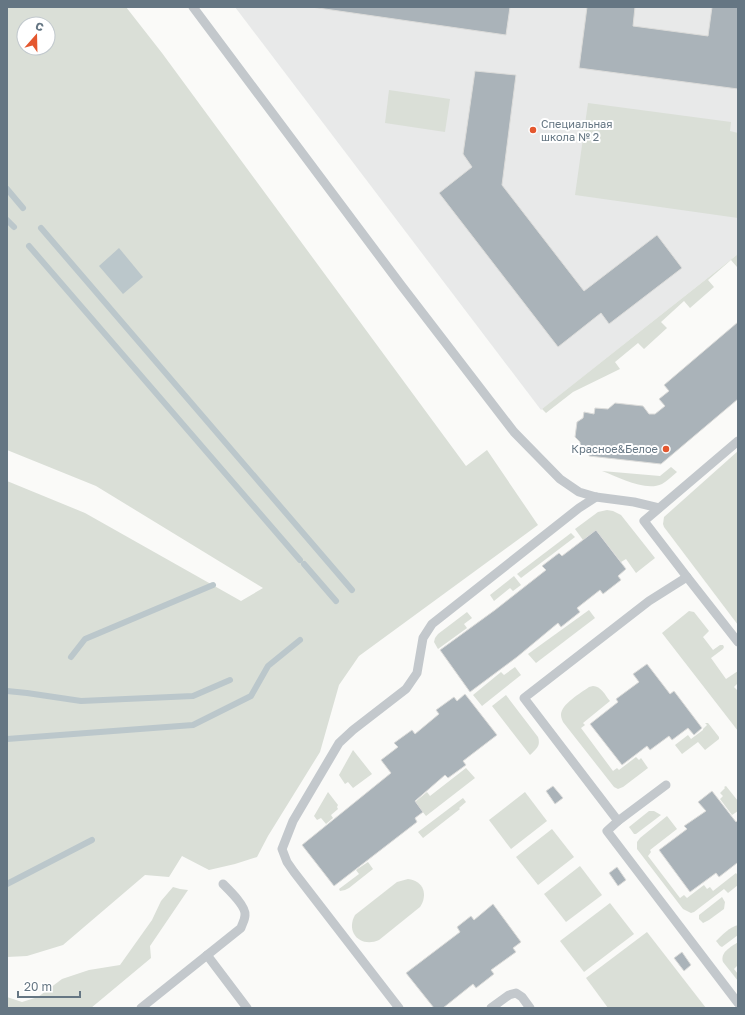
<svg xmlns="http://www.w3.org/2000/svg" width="745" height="1015" font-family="'Golos Text',sans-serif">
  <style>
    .built { fill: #e8e9e9 }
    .green { fill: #dadfd7; fill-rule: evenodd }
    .water { fill: #bbc7cb }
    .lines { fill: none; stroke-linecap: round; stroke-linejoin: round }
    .stream { stroke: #bbc7cb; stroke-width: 6 }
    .building { fill: #aab3b9; stroke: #dcdcda }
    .lane { stroke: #c3c8cc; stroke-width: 9 }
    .poi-dot { fill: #e4572e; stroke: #fff; stroke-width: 1.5 }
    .labels { text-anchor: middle; stroke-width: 4; stroke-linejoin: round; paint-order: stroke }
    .poi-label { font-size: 11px; fill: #657683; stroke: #fff; text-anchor: start }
  </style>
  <rect width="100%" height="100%" fill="#fafaf8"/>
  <!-- built -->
  <polygon class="built" points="235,7 738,7 738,254 541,410"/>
  <!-- green -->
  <g class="green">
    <path d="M7,7H126L162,53L466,466L487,450L538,525L359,656L339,685L320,752L268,836L257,857L235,864L209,870L182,856L169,877L145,875L63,945L27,956L7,957V481L85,513L241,601L263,588L96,486L7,450ZM24,24H48V48H24Z"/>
    <polygon points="389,90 450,99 445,132 385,123"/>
    <polygon points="588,103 731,122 730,131 738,133 738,218 575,195"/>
    <polygon points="738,254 738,266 737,267 731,260 708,280 714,287 690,308 684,301 661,322 667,328 644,349 638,343 615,362 620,369 573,392 546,413 542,409"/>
    <polygon points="738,451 738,625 664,527 663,524 664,517"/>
    <path d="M671,467L677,472C672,476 667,481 662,484C645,492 619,477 602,471L660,476Z"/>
    <polygon points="607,510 613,511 621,515 655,558 636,573 626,559 621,562 596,530 583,540 575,529 598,512"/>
    <polygon points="571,533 575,537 521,578 517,574"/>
    <polygon points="514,576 521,585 513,591 510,588 494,601 490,595"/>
    <polygon points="589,610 595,618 536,663 528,654"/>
    <polygon points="689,611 694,612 709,631 703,637 713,650 720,645 723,645 724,647 723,649 711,658 726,679 738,671 738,683 734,687 738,691 738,731 662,633"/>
    <polygon points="467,612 472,618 464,624 467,628 438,649 434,642 435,638 438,634"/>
    <polygon points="515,667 521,675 482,706 473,695 501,672 504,675"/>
    <path d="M593,686C601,686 605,695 610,701L583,723L585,725L581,728L613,771L617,768L619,770L636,757L639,760L641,758L648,768L623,787L618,789L614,787L563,722C562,720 561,717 561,715C561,704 581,693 589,687Z"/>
    <path d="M506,695L538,737C541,746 536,749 530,755L492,706Z"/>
    <polygon points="705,723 708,723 719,737 719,739 705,750 698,742 682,754 675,745 688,735 691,739 703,730 703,729 707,725"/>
    <polygon points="353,750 372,774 353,788 348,782 345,784 339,775"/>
    <polygon points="466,768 475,778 426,816 415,802 427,792 430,796"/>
    <polygon points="726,786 738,801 738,811 732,815 720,799 723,796 720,793 725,788 724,787"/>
    <polygon points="328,792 338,805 337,807 338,809 331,815 333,818 326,824 321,818 317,820 314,816"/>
    <polygon points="525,792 547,821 511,849 489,820"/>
    <polygon points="463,798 466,802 459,808 460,809 423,838 418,832"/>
    <polygon points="649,811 654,811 661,815 636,834 634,834 629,827"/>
    <polygon points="667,816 677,829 650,850 651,852 648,856 680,898 684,895 687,898 704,885 707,889 710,887 713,891 736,873 738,876 738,885 728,893 724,889 694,912 691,913 683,909 637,849 637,842 640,838"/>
    <polygon points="552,829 574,857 538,885 516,857"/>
    <polygon points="368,862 373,869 349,888 345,890 340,891 339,889 359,874 356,870"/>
    <polygon points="580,866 602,895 566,922 544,894"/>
    <path d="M408,879C424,881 428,895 420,907L379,940C361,948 345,933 355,915L397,882Z"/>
    <polygon points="173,887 180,889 188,890 150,946 151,958 91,1008 7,1008 7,997 22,1002 38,997 62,979 89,970 120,965 152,920 161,901"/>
    <polygon points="722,897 725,902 724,909 709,920 703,923 699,919 699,915"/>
    <polygon points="610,903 634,934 584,972 560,941"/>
    <path d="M738,925V935L722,947L720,946L716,941C722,935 730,927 738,925Z"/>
    <polygon points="647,932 706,1008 608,1008 586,978"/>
    <path d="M738,942V962L737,963L738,965L734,969L738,974V981L723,962C720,952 731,947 738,942Z"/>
  </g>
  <!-- water -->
  <polygon class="water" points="119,248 143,277 123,294 99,266"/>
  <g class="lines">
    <!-- stream -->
    <g class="stream">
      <polyline points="7,189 23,208"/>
      <polyline points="7,220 14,227"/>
      <polyline points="41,228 352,590"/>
      <polyline points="29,246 300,560"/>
      <polyline points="304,564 336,601"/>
      <polyline points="71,657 85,639 213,585"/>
      <polyline points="7,691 27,693 81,701 193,696 230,680"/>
      <polyline points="7,739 193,725 251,696 268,666 300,640"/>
      <polyline points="7,884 92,840"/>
    </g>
  </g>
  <!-- building -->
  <g class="building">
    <polygon points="311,7 510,7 506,35"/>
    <polygon points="587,7 635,7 633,26 708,36 712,7 738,7 738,89 579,68"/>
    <polygon points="475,71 516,75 502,185 584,291 657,235 682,268 609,324 601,313 558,347 439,193 472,167 463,154"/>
    <polygon points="738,322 738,399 661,464 589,456 590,451 580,449 580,442 575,437 577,422 583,418 584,412 594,414 595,408 608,409 615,403 643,406 649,414 655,414 665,406 659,399 669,391 664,385"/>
    <polygon points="596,530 626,569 618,576 621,580 603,594 600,590 577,608 580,612 561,627 558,623 517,657 470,692 440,650 495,610 546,570 542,566 559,553 562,556"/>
    <polygon points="647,664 670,694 674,691 702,728 694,735 688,728 672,740 669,736 650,750 647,746 622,765 590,724 618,702 616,699 639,682 633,674"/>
    <polygon points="465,694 497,735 463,761 466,765 448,778 445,775 415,801 423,812 415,818 417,822 334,886 302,845 391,773 381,760 398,747 394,743 412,730 415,734 439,714 436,710 454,697 457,701"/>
    <polygon points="553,786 563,798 555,804 546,791"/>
    <polygon points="712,791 736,822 738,820 738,863 737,863 719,877 716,873 690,892 659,850 687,829 684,826 706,811 698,802"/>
    <polygon points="617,867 626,880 618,886 609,873"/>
    <polygon points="493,904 521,942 513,948 516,952 491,970 494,974 476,988 473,984 443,1008 434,1008 406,973 460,932 457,927 471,916 474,920"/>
    <polygon points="682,952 691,965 684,971 674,958"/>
  </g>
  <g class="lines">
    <!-- lane -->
    <g class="lane">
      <polyline points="193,7 401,285 514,432 560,479 579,492 596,497 634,502 659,508"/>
      <polyline points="738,441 644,521 687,577 738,642"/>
      <polyline points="687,577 649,601 524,698 618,821 607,831 738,1003"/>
      <polyline points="618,821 666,785"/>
      <polyline points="207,955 247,1008"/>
      <path d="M141,1008L241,928C242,924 245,920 245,915C246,906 229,890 223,884"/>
      <polyline points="399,1008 294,872 287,862 282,849 293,821 339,743 353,730 406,689 417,673 423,638 432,624 579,508 596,497"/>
      <polyline points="491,1008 509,995 516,993 522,997 530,1008"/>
    </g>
  </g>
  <!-- markers -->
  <g class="poi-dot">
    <circle cx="533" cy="130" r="4"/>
    <circle cx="666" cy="449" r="4"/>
  </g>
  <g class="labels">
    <!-- poi labels -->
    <g class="poi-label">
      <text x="541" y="128">Специальная<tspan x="541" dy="13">школа № 2</tspan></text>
      <text x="658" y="453" text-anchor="end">Красное&amp;Белое</text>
    </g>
  </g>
  <!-- border -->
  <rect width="745" height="1015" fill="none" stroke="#657683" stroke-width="16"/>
  <!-- north arrow -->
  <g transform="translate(36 36) rotate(20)"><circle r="19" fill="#ffffff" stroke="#c1c8cd"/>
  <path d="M0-3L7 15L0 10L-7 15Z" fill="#e4572e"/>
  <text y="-6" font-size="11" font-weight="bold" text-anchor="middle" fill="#657683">С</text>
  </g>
  <!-- scale -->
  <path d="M18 991v6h62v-6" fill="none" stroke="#657683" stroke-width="2"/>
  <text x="24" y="991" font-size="12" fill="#657683" stroke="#ffffff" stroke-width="3" paint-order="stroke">20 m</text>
</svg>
